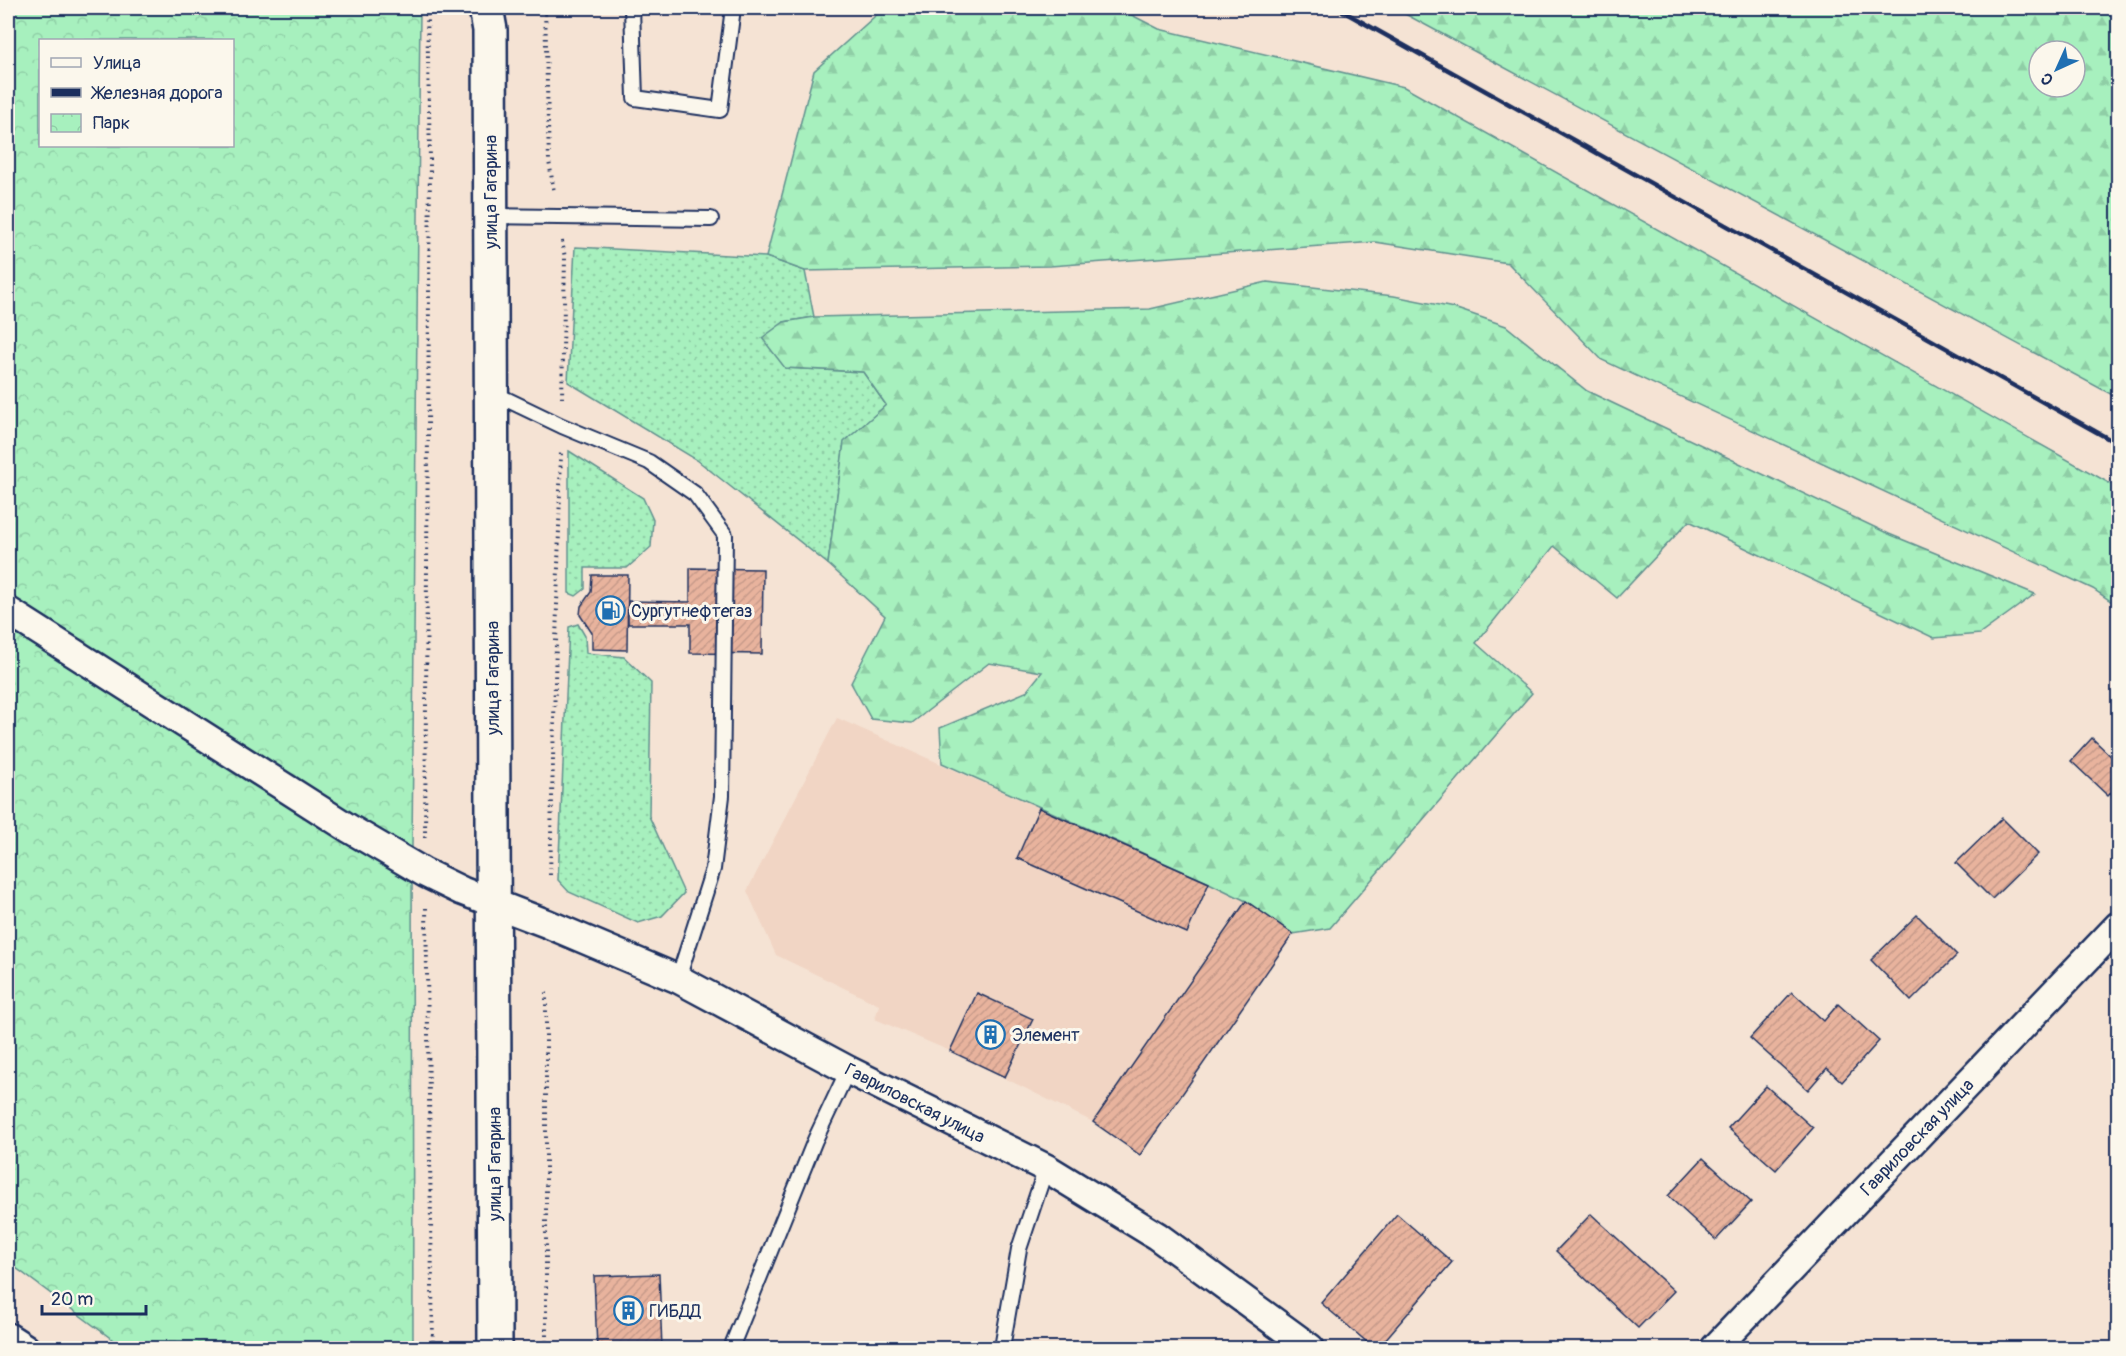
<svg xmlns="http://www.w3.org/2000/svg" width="2126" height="1356" font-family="Pangolin,sans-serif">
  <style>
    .built { fill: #f1d5c4 }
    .grass { fill: url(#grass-dots); stroke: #61908e; stroke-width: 1.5 }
    .forest { fill: url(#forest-firs); stroke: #61908e; stroke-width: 1.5; fill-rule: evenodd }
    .park { fill: url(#park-crowns); stroke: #61908e; stroke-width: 1.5; fill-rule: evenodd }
    .building { fill: url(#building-hatch); stroke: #1b2f5e; stroke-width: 1.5 }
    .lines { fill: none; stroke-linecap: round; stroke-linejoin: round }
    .lane-casing { stroke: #1b2f5e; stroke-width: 18 }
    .street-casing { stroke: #1b2f5e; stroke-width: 32 }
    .secondary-casing { stroke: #1b2f5e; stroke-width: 38 }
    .path { stroke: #1b2f5e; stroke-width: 4; stroke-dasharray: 1.5 4.5; stroke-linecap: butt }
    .lane { stroke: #fbf7ec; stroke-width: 14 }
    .street { stroke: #fbf7ec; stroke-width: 27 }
    .secondary { stroke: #fbf7ec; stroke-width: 33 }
    .rail { stroke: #1b2f5e; stroke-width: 4.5 }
    .labels { text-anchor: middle; stroke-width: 6; stroke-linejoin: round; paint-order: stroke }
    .street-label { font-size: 18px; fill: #1b2f5e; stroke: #fbf7ec }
    .poi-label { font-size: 18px; fill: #1b2f5e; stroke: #fbf7ec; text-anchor: start }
  </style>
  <defs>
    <pattern id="grass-dots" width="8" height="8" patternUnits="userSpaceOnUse" patternTransform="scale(1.5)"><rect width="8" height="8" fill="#a7f0be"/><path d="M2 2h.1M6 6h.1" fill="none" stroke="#8fcea6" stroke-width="1.8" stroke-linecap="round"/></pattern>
    <pattern id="forest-firs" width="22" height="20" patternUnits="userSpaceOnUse" patternTransform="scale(1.5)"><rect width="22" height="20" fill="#a7f0be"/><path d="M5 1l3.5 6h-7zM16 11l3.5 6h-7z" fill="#8fcea6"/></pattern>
    <pattern id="park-crowns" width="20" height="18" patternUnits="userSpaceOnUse" patternTransform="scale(1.5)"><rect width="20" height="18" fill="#a7f0be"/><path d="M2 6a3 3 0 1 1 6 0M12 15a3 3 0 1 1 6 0" fill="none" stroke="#8fcea6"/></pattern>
    <pattern id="building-hatch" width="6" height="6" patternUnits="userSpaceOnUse" patternTransform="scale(1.5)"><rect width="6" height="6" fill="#e8b39d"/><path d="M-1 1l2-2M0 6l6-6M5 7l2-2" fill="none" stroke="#c69a8a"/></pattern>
  </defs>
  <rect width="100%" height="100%" fill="#f5e3d4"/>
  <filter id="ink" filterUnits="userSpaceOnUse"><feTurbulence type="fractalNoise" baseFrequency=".0167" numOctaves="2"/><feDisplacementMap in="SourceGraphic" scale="12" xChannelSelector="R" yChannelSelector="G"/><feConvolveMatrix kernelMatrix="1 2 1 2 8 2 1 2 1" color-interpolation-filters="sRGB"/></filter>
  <g filter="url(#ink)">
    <!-- built -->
    <polygon class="built" points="837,718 1209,883 1246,901 1293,934 1140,1155 1093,1122 950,1051 875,1019 879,1005 776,955 747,891"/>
    <!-- grass -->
    <g class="grass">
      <polygon points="575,247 766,257 805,271 814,317 784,322 785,368 863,372 886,405 844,443 828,564 697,460 568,382"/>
      <polygon points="569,451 643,498 653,520 651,547 627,568 585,568 585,589 576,596 569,593"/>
      <polygon points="578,624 585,636 586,653 624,657 651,683 649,816 684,893 662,916 638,923 569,892 558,880 569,627"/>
    </g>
    <!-- forest -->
    <g class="forest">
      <polygon points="884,8 1118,8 1159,29 1404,87 2118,488 2118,606 2093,589 1602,360 1508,263 1375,242 1050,266 805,271 766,257 814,71"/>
      <path d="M1394,8H2118V398ZM2039,51H2075V87H2039Z"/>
      <polygon points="1267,282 1394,296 1454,308 1506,326 1587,391 1889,534 2035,594 1980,634 1934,638 1689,521 1617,598 1554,546 1476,643 1532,693 1330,928 1293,934 1246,901 1209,883 942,763 940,728 1026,692 1042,672 989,663 912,723 871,719 851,683 885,616 828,564 844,442 886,405 863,372 785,368 762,338 784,322 814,317 1150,309"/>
    </g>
    <!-- park -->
    <path class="park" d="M8,8H420L412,847L413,1348H124L8,1262ZM40,40H232V146H40Z"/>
    <!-- building -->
    <g class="building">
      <polygon points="690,568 763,569 762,654 690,653 690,624 628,624 628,601 690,602"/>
      <polygon points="592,575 628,575 627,650 592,649 592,633 580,615 581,606 591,592"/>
      <polygon points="2092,738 2118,763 2118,785 2108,796 2071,761"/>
      <polygon points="1039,808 1209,883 1187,933 1017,858"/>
      <polygon points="2002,818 2038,854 1992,899 1956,863"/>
      <polygon points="1246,901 1293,934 1140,1155 1093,1122"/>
      <polygon points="1917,915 1957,955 1911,1001 1871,960"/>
      <polygon points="1792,992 1824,1021 1838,1004 1879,1041 1842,1082 1827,1068 1808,1090 1750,1038"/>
      <polygon points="977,993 1033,1019 1005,1077 950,1051"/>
      <polygon points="1766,1086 1813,1128 1776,1170 1728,1128"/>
      <polygon points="1703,1158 1751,1202 1716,1240 1668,1196"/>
      <polygon points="1397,1214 1452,1262 1378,1348 1374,1348 1321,1303"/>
      <polygon points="1591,1214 1674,1291 1638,1328 1556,1251"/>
      <polygon points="659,1274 662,1348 597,1348 594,1276"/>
    </g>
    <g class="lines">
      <defs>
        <g id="lane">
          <polyline points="632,8 635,98 720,110 733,8"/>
          <polyline points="491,216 711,219"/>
          <polyline points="491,392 562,426 649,462 695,494 725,535 722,796 713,869 678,979"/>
          <polyline points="731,1348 815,1140 848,1070"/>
          <polyline points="1002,1348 1019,1249 1046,1168"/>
        </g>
        <g id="street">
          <polyline points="8,611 350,829 425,873 462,891 548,924 678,979 848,1070 1046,1168 1157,1236 1310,1348"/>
          <polyline points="8,1337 25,1348"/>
          <polyline points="1715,1348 2118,926"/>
        </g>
        <polyline id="secondary" points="486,8 490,30 495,1348"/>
      </defs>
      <!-- lane casing -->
      <use href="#lane" class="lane-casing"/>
      <!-- street casing -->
      <use href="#street" class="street-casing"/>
      <!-- secondary casing -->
      <use href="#secondary" class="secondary-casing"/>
      <!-- path -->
      <g class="path">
        <polyline points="545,8 549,161 554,192"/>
        <polyline points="562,241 565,258 562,398"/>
        <polyline points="425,838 430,160 427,8"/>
        <polyline points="550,875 561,451"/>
        <polyline points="426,908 433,1348"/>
        <polyline points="546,1346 597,1346"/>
        <polyline points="546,1348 546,992"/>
      </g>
      <!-- lane -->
      <use href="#lane" class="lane"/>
      <!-- street -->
      <use href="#street" class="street"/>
      <!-- secondary -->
      <use href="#secondary" class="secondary"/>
      <!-- rail -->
      <polyline class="rail" points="1337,8 2118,444"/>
    </g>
  </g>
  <!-- icons -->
  <defs>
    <symbol id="fuel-ring" viewBox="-11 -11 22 22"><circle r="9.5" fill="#fbf7ec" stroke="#1f6fb2" stroke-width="1.5"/><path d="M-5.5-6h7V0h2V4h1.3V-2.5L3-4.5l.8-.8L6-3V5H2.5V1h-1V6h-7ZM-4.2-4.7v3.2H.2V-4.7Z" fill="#1f6fb2"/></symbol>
    <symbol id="building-ring" viewBox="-11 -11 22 22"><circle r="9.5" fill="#fbf7ec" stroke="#1f6fb2" stroke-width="1.5"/><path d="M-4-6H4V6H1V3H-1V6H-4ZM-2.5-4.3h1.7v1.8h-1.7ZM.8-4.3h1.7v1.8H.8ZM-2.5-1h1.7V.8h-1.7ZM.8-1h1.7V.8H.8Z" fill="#1f6fb2"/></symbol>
  </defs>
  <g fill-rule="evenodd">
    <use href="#fuel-ring" x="594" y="594" width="33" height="33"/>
    <use href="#building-ring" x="974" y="1018" width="33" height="33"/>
    <use href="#building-ring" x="612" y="1294" width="33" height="33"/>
  </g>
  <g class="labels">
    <!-- street labels -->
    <g class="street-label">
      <text transform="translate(491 192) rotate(-90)" y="6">улица Гагарина</text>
      <text transform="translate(493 678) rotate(-90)" y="6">улица Гагарина</text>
      <text transform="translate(915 1103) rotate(27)" y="6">Гавриловская улица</text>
      <text transform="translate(1917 1137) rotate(-46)" y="6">Гавриловская улица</text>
      <text transform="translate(495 1164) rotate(-90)" y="6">улица Гагарина</text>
    </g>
    <!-- poi labels -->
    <g class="poi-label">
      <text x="631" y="617">Сургутнефтегаз</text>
      <text x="1012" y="1041">Элемент</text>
      <text x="649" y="1317">ГИБДД</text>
    </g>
  </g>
  <!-- margin -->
  <rect width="2126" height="1356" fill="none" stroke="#fbf7ec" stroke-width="30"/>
  <rect x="15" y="15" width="2096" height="1326" fill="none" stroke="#1b2f5e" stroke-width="2" filter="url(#ink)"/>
  <!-- legend -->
  <rect x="39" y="39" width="195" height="108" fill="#fbf7ec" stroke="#a1a7b3" stroke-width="1.5"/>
  <rect x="51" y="58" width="30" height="9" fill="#fbf7ec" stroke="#a1a7b3" stroke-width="1.5"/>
  <text x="93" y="69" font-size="18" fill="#1b2f5e">Улица</text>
  <rect x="51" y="88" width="30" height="9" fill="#1b2f5e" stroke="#a1a7b3" stroke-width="1.5"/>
  <text x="93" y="99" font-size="18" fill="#1b2f5e">Железная дорога</text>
  <rect x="51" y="114" width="30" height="18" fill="url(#park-crowns)" stroke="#a1a7b3" stroke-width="1.5"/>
  <text x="93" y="129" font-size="18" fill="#1b2f5e">Парк</text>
  <!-- north arrow -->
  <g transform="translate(2057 69) rotate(225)"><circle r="28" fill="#fbf7ec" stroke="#a1a7b3" stroke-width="1.5"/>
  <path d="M0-4.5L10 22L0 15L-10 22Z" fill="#1f6fb2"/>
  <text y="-9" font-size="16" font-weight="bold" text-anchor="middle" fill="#1b2f5e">С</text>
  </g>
  <!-- scale -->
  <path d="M42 1305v9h104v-9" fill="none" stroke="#1b2f5e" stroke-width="3"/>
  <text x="51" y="1305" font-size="18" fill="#1b2f5e" stroke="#fbf7ec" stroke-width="4.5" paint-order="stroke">20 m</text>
</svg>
